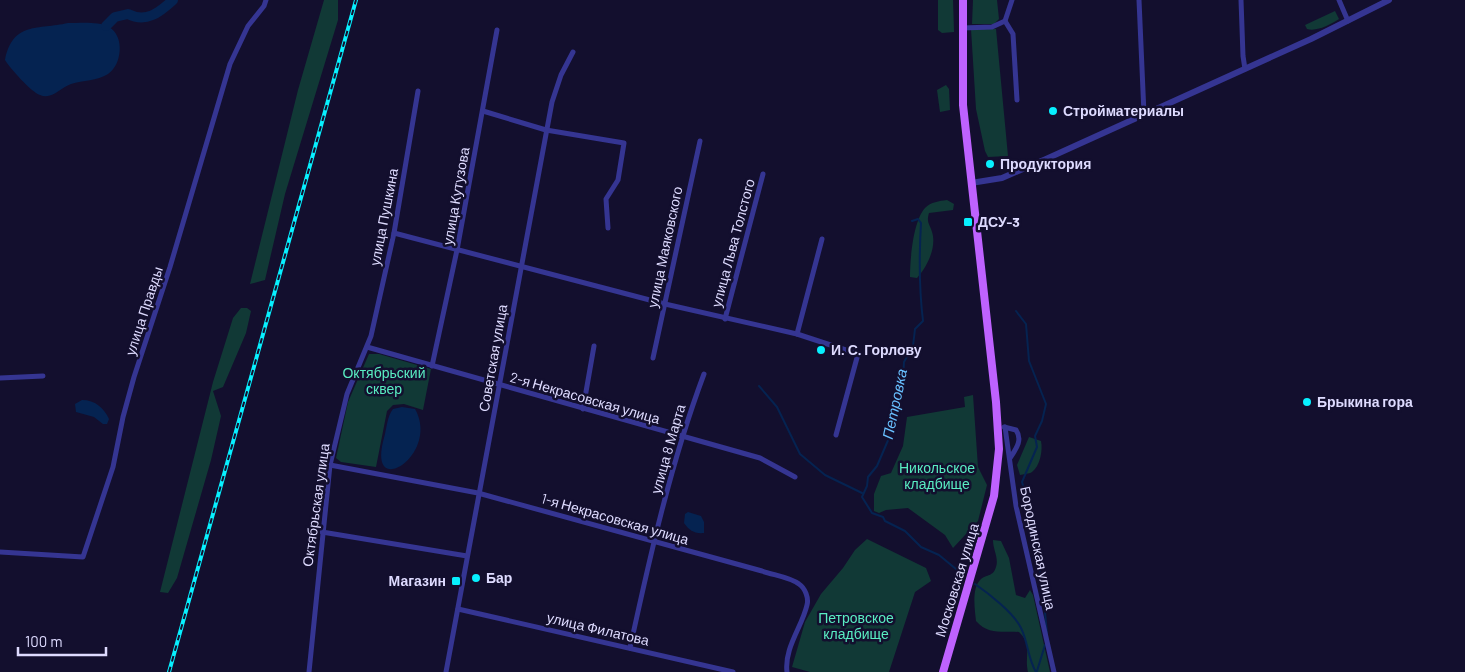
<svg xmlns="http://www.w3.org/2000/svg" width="1465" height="672" font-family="Barlow,sans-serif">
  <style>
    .green { fill: #113936 }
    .water { fill: #052351 }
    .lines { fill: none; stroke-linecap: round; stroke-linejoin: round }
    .stream { stroke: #052351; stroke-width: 2 }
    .river { stroke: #052351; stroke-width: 10 }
    .minor { stroke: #353592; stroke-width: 5 }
    .tertiary { stroke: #353592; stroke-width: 6 }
    .primary { stroke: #be62ff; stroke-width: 8 }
    .rail-casing { stroke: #07f0ff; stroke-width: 4 }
    .rail { stroke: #130f2e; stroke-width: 2; stroke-dasharray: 5.5; stroke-linecap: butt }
    .poi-dot { fill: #07f0ff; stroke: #130f2e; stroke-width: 2 }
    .labels { text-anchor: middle; stroke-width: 5; stroke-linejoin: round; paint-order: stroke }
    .poi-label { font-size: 14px; font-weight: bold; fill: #dedbff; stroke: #130f2e; text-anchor: start }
    .street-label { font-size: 14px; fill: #dedbff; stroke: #130f2e }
    .park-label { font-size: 14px; fill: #59edc2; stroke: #130f2e }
    .water-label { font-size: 15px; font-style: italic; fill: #69c0ff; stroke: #130f2e }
  </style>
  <rect width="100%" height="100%" fill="#130f2e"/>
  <!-- green -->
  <g class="green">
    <polygon points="324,0 338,0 338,20 285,194 265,280 250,284 298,90"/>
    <polygon points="938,0 953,0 954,32 942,33 938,30"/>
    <polygon points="973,0 997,0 999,19 994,24 972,24"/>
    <path d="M1335,11L1339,19C1331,24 1317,32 1307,29L1305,25Z"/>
    <polygon points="971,29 996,29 1008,156 988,157 985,151 976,109"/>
    <polygon points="946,85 949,89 950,110 940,112 937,90"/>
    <path d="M947,200L954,204L953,210L929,213C926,223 930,224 932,232C937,247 927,267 917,278L910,277C910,260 913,221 925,208C931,202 939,201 947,200Z"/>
    <polygon points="241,308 247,308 251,311 246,333 223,387 213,391 221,416 211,460 177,578 168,593 160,592 213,382 233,318"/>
    <polygon points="369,354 379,354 431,369 423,410 404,404 393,405 387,411 376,467 341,462 336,458 348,402"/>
    <polygon points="973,395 978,467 987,485 978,521 953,548 945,535 908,508 886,510 879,513 874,511 874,494 881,476 891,473 903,446 907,417 965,407 964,397"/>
    <path d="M1029,437L1041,441C1043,450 1040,466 1032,472C1029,474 1023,474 1020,475L1017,465Z"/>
    <polygon points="867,539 926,568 931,581 915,592 889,672 810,672 792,667 805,622 821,594 843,568 855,550"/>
    <path d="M993,540L1001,541L1009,558L1016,595L1025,598L1030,590L1033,595L1050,672H1028C1024,655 1033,646 1019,632C1002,631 988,635 976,621C975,610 971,588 981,579C987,574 993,577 996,567C999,558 993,550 993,540Z"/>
  </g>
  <!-- water -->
  <g class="water">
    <path d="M68,23C80,23 98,21 109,27C125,36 122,65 108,74C97,81 83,80 71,84C60,88 52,100 40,95C31,92 10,68 5,60C13,21 38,30 68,23Z"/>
    <path d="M82,400C95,400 104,408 109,419L107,424H103L94,417L76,412L75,404Z"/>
    <path d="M402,407L415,409C441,455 366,502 384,438C387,427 387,417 393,409Z"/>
    <path d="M688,512L701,516L704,522V533C694,534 689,530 684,523L685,514Z"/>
  </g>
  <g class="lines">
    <!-- stream -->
    <g class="stream">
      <path d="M912,221L918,219L921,223C919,257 919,288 923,321L915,329L913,346L904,362L903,379L891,413L889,438L877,466L868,477L867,486L862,497L872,513L883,517L885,521L905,531L921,547L939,555L962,574"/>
      <polyline points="1016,311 1026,324 1029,361 1046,404 1042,421 1035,436 1037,447 1022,482 1030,509 1030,530 1042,580 1047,634"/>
      <polyline points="759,386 777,407 800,454 825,475 862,493"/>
      <path d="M975,584C988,593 1014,613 1021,628C1028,642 1028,659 1036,672"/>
      <polyline points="1037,671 1045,645"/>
    </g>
    <!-- river -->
    <path class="river" d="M106,26L115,17L128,14C146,23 159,13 173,0"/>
    <!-- minor -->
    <g class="minor">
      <polyline points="1139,0 1144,114"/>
      <polyline points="1241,0 1243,56 1245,69"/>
      <polyline points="1339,0 1348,21"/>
      <polyline points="1005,21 1013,34 1017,100"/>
      <polyline points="962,28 992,27 1005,21 1012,0"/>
      <polyline points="483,111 546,130 624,143 618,180 606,199 608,228"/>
      <polyline points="394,233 665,304 797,334"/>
      <polyline points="822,239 797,334 858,354 836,435"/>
      <polyline points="725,319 763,174"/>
      <polyline points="367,347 760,458 795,477"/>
      <polyline points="653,358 700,141"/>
      <polyline points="432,366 457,250 497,30"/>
      <polyline points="0,378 43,376"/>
      <polyline points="583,409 594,346"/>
      <path d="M1004,427L1016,430C1023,440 1016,449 1010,458"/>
      <polyline points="1005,427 1016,506 1054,672"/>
      <path d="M330,465L478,493L762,571C773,575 790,577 799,584C805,588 809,598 807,605C802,627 784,648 787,672"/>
      <polyline points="322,532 467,556"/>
      <polyline points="0,552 83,557 113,467 123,417 134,377 170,267 230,64 248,26 264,6 266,0"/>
      <polyline points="458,609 733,672"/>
      <path d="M630,648C650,556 671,462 704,374"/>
      <polyline points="309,672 330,465 347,394 371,336 394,233 418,91"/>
      <polyline points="446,672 552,102 561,75 573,52"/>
    </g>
    <!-- tertiary -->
    <polyline class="tertiary" points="971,183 1002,178 1046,159 1311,39 1389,0"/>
    <!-- primary -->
    <polyline class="primary" points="943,672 994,496 999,449 996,402 963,105 963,0"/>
    <defs>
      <polyline id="rail" points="169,672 356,0"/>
    </defs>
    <!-- rail casing -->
    <use href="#rail" class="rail-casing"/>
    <!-- rail -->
    <use href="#rail" class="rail"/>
  </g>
  <!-- markers -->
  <g class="poi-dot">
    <circle cx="1053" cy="111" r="5"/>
    <circle cx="990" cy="164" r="5"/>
    <rect x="963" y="217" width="10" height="10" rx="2.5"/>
    <circle cx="821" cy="350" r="5"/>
    <circle cx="1307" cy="402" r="5"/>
    <circle cx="476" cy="578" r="5"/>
    <rect x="451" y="576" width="10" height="10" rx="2.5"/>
  </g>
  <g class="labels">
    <!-- poi labels -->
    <g class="poi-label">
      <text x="1063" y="116">Стройматериалы</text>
      <text x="1000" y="169">Продуктория</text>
      <text x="978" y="227">ДСУ-3</text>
      <text x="831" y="355">И. С. Горлову</text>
      <text x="1317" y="407">Брыкина гора</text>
      <text x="486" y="583">Бар</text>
      <text x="446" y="586" text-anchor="end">Магазин</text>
    </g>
    <!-- street labels -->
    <g class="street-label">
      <text transform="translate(456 196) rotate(-80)" y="5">улица Кутузова</text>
      <text transform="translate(384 217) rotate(-79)" y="5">улица Пушкина</text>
      <text transform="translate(733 243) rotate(-75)" y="5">улица Льва Толстого</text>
      <text transform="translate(665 247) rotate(-78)" y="5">улица Маяковского</text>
      <text transform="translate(144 311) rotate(-72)" y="5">улица Правды</text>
      <text transform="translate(493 358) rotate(-80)" y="5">Советская улица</text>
      <text transform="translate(585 398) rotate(16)" y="5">2-я Некрасовская улица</text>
      <text transform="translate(668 449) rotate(-74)" y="5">улица 8 Марта</text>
      <text transform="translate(316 505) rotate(-82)" y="5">Октябрьская улица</text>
      <text transform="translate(615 519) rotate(16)" y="5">1-я Некрасовская улица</text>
      <text transform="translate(1038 548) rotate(78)" y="5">Бородинская улица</text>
      <text transform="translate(957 580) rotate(-73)" y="5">Московская улица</text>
      <text transform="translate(598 629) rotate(13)" y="5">улица Филатова</text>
    </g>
    <!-- park labels -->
    <g class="park-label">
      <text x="384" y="378">Октябрьский<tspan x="384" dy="16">сквер</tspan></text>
      <text x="937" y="473">Никольское<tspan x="937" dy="16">кладбище</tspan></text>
      <text x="856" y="623">Петровское<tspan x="856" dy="16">кладбище</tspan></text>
    </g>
    <!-- water labels -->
    <g class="water-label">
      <text transform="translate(895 404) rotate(-78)" y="5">Петровка</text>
    </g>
  </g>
  <!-- scale -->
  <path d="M18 647v8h88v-8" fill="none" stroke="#dedbff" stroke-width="2.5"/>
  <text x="25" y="647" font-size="15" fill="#dedbff" stroke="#130f2e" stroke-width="4" paint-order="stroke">100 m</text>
</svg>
